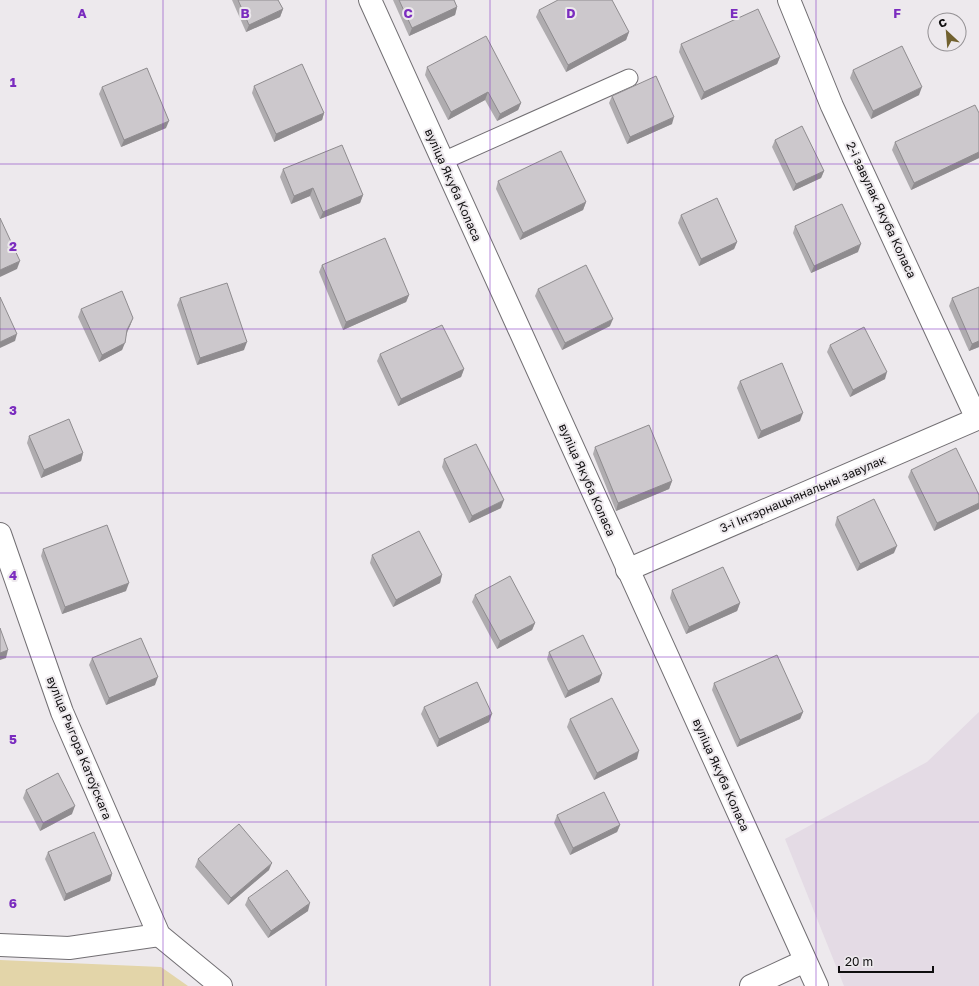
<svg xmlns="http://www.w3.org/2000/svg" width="979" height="986" font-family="'Golos Text',sans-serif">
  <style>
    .built { fill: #e4dbe5 }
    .green { fill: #e3d5a9 }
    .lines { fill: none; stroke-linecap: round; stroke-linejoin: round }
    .service-casing { stroke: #726f73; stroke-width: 19 }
    .minor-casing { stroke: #726f73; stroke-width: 24 }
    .service { stroke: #fff; stroke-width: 17 }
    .minor { stroke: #fff; stroke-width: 22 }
    .wall { fill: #afacaf }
    .shaded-wall { fill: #8f8c8f }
    .building { fill: #ccc8cc; stroke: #8f8c8f }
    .grid { fill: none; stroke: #7b2cbf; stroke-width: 1; stroke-opacity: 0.55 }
    .labels { text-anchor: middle; stroke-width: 4; stroke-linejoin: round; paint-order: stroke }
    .street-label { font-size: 12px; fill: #0f0e0f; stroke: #ede9ed }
    .grid-label { font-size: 13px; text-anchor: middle; font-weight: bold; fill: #7b2cbf; stroke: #ede9ed; stroke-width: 4; stroke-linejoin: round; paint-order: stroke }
  </style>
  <rect width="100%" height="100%" fill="#ede9ed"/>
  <!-- built -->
  <polygon class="built" points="979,712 979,986 844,986 785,839 927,762"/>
  <!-- green -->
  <polygon class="green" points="0,960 161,967 188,986 0,986"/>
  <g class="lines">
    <defs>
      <polyline id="service" points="443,161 629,78"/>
      <g id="minor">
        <polyline points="370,0 817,986"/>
        <polyline points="789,0 832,106 977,419"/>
        <polyline points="0,534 62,712 159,935 221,986"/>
        <polyline points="627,570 979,418"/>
        <polyline points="0,945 69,948 159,935"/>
        <polyline points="751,986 805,961"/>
      </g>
    </defs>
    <!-- service casing -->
    <use href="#service" class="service-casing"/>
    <!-- minor casing -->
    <use href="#minor" class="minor-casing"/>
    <!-- service -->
    <use href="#service" class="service"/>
    <!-- minor -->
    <use href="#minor" class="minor"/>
  </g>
  <!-- wall -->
  <g class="wall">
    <polygon points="232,0 278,0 283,9 280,17 246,32"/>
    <polygon points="393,0 454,0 457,7 455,15 409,36"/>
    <polygon points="539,10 629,32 626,40 566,72 536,17"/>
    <polygon points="681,44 780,57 777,64 701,100 679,52"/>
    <polygon points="427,67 521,103 518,110 497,121 485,100 448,120 425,75"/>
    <polygon points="853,70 919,95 871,119 850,78"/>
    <polygon points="254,86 324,113 322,120 274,142 252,93"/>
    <polygon points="102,87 166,128 121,147 99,94"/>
    <polygon points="612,96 672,124 627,144 609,103"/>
    <polygon points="979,113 979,158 911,190 892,150 895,142"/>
    <polygon points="775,140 824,171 821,178 793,191 772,147"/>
    <polygon points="283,169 363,195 360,203 320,219 310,196 291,204 280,177"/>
    <polygon points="498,181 586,202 583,210 520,240 496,189"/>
    <polygon points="681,215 737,242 734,249 699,266 678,223"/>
    <polygon points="795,226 858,252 811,273 793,233"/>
    <polygon points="322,265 409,295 406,302 343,330 319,272"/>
    <polygon points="979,287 979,347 969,351 949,306 952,298"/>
    <polygon points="538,289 610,326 562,350 535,296"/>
    <polygon points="180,298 244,350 197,365 177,305"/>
    <polygon points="81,309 133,318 127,333 122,350 99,362 78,317"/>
    <polygon points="830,345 885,379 850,397 827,352"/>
    <polygon points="380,354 464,369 461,377 398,406 377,361"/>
    <polygon points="740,381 800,421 758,439 737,388"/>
    <polygon points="29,436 83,453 81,461 41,478 27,443"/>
    <polygon points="595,447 672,481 669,489 616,511 593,454"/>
    <polygon points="444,459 501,508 469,523 442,467"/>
    <polygon points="911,470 979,495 979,509 934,531 908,477"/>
    <polygon points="837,517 894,553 857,571 835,525"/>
    <polygon points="43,549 126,591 62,614 41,556"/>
    <polygon points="372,555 442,575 440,583 393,607 370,563"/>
    <polygon points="672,590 740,603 737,611 686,634 670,598"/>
    <polygon points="475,595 535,623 532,630 497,649 472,602"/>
    <polygon points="549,652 602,674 599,682 565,698 547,659"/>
    <polygon points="92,658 155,685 106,705 89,665"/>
    <polygon points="714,683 803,712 800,719 737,747 712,690"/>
    <polygon points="424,707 489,722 437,747 421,714"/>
    <polygon points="570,719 637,759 594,780 567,727"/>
    <polygon points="26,790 72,814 40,831 23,798"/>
    <polygon points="557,815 620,825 617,832 570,855 554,823"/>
    <polygon points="48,852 112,874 110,881 64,901 45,859"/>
    <polygon points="198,859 269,870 228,905 195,867"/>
    <polygon points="248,898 308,911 268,938 245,905"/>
  </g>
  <!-- shaded-wall -->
  <g class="shaded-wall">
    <polygon points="457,7 455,15 409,36 412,28"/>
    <polygon points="283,9 280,17 246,32 249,25"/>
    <polygon points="629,32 626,40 566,72 568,65"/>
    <polygon points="780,57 777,64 701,100 704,92"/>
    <polygon points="922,87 919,95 871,119 873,111"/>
    <polygon points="488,92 485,100 448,120 451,112"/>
    <polygon points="521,103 518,110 497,121 500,114"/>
    <polygon points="324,113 322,120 274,142 276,134"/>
    <polygon points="674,117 672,124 627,144 630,137"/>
    <polygon points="169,121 166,128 121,147 124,140"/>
    <polygon points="979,152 979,158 911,190 914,183"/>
    <polygon points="824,171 821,178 793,191 796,184"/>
    <polygon points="313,188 310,196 291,204 294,196"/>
    <polygon points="363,195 360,203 320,219 323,212"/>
    <polygon points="586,202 583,210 520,240 523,233"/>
    <polygon points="737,242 734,249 699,266 701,259"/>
    <polygon points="861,244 858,252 811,273 814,266"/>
    <polygon points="20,261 17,269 0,277 0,270"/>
    <polygon points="409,295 406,302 343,330 346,322"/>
    <polygon points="133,318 130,326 124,337 127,330"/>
    <polygon points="613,319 610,326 562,350 565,343"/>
    <polygon points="17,334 15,341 0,348 0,342"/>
    <polygon points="979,341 979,347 969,351 972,344"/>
    <polygon points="247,342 244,350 197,365 200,358"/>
    <polygon points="125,343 122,350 99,362 102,355"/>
    <polygon points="464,369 461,377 398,406 401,399"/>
    <polygon points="887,372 885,379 850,397 853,390"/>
    <polygon points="803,413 800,421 758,439 761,431"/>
    <polygon points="83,453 81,461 41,478 44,470"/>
    <polygon points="672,481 669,489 616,511 618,503"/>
    <polygon points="504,500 501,508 469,523 472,516"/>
    <polygon points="979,503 979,509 934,531 937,523"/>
    <polygon points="897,546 894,553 857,571 860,564"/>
    <polygon points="442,575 440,583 393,607 396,600"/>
    <polygon points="129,583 126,591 62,614 65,607"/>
    <polygon points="740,603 737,611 686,634 689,627"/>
    <polygon points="535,623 532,630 497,649 500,641"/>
    <polygon points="8,650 6,658 0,660 0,653"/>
    <polygon points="602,674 599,682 565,698 568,691"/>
    <polygon points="158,677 155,685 106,705 109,698"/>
    <polygon points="803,712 800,719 737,747 740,740"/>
    <polygon points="492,714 489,722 437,747 439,739"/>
    <polygon points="639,751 637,759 594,780 597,773"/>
    <polygon points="75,806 72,814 40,831 43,823"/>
    <polygon points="620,825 617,832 570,855 573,848"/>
    <polygon points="272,863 269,870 228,905 231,898"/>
    <polygon points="112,874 110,881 64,901 66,894"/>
    <polygon points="310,903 308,911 268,938 271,931"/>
  </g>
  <!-- building -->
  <g class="building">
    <polygon points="238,0 278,0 283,9 249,25"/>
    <polygon points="399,0 454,0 457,7 412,28"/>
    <polygon points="558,0 612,0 629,32 568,65 539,10"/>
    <polygon points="758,9 780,57 704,92 681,44"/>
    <polygon points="486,36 521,103 500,114 488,92 451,112 427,67"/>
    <polygon points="902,46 922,87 873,111 853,70"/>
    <polygon points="302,64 324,113 276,134 254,86"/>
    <polygon points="147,68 169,121 124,140 102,87"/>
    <polygon points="656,76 674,117 630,137 612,96"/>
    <polygon points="975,105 979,113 979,152 914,183 895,142"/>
    <polygon points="802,126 824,171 796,184 775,140"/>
    <polygon points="342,145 363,195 323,212 313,188 294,196 283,169"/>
    <polygon points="561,151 586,202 523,233 498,181"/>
    <polygon points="717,198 737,242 701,259 681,215"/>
    <polygon points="842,204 861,244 814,266 795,226"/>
    <polygon points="0,218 20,261 0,270"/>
    <polygon points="385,238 409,295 346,322 322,265"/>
    <polygon points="586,265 613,319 565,343 538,289"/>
    <polygon points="227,283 247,342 200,358 180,298"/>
    <polygon points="979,287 979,341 972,344 952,298"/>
    <polygon points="122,291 133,318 127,330 125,343 102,355 81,309"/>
    <polygon points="0,297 17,334 0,342"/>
    <polygon points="442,325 464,369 401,399 380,354"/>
    <polygon points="864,327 887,372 853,390 830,345"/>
    <polygon points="782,363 803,413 761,431 740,381"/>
    <polygon points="69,419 83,453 44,470 29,436"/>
    <polygon points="649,425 672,481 618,503 595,447"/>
    <polygon points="476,444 504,500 472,516 444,459"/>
    <polygon points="956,448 979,495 979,503 937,523 911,470"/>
    <polygon points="874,499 897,546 860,564 837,517"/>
    <polygon points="107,525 129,583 65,607 43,549"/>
    <polygon points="419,531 442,575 396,600 372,555"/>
    <polygon points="723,567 740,603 689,627 672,590"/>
    <polygon points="510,576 535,623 500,641 475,595"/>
    <polygon points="0,628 8,650 0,653"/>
    <polygon points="583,635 602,674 568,691 549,652"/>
    <polygon points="141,638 158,677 109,698 92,658"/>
    <polygon points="777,655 803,712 740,740 714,683"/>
    <polygon points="477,682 492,714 439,739 424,707"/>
    <polygon points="612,698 639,751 597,773 570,719"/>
    <polygon points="58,773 75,806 43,823 26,790"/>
    <polygon points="604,792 620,825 573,848 557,815"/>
    <polygon points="239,824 272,863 231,898 198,859"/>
    <polygon points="94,832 112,874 66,894 48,852"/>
    <polygon points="287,870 310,903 271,931 248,898"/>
  </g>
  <!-- grid -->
  <path class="grid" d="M163,0V986M326,0V986M490,0V986M653,0V986M816,0V986M0,164H979M0,329H979M0,493H979M0,657H979M0,822H979"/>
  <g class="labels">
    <!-- street labels -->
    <g class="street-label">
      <text transform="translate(453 185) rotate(66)" y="4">вуліца Якуба Коласа</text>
      <text transform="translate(881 210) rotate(65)" y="4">2-і завулак Якуба Коласа</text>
      <text transform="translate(587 480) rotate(66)" y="4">вуліца Якуба Коласа</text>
      <text transform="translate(803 494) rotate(-23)" y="4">3-і Інтэрнацыянальны завулак</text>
      <text transform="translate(79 748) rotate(68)" y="4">вуліца Рыгора Катоўскага</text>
      <text transform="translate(721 775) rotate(66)" y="4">вуліца Якуба Коласа</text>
    </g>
  </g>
  <g class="grid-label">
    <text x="82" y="18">A</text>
    <text x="245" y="18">B</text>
    <text x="408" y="18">C</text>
    <text x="571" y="18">D</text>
    <text x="734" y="18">E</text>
    <text x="897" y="18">F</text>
    <text x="13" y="87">1</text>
    <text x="13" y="251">2</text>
    <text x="13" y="415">3</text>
    <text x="13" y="580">4</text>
    <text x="13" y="744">5</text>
    <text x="13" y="908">6</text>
  </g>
  <!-- north arrow -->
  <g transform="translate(947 32) rotate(334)"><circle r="19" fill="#ede9ed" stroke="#949194"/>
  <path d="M0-3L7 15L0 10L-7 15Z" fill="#71612f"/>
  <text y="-6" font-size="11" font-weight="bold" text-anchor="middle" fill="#0f0e0f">С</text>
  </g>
  <!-- scale -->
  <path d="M839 966v6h94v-6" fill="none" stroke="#0f0e0f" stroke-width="2"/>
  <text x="845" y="966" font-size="12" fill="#0f0e0f" stroke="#ede9ed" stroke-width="3" paint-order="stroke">20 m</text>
</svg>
